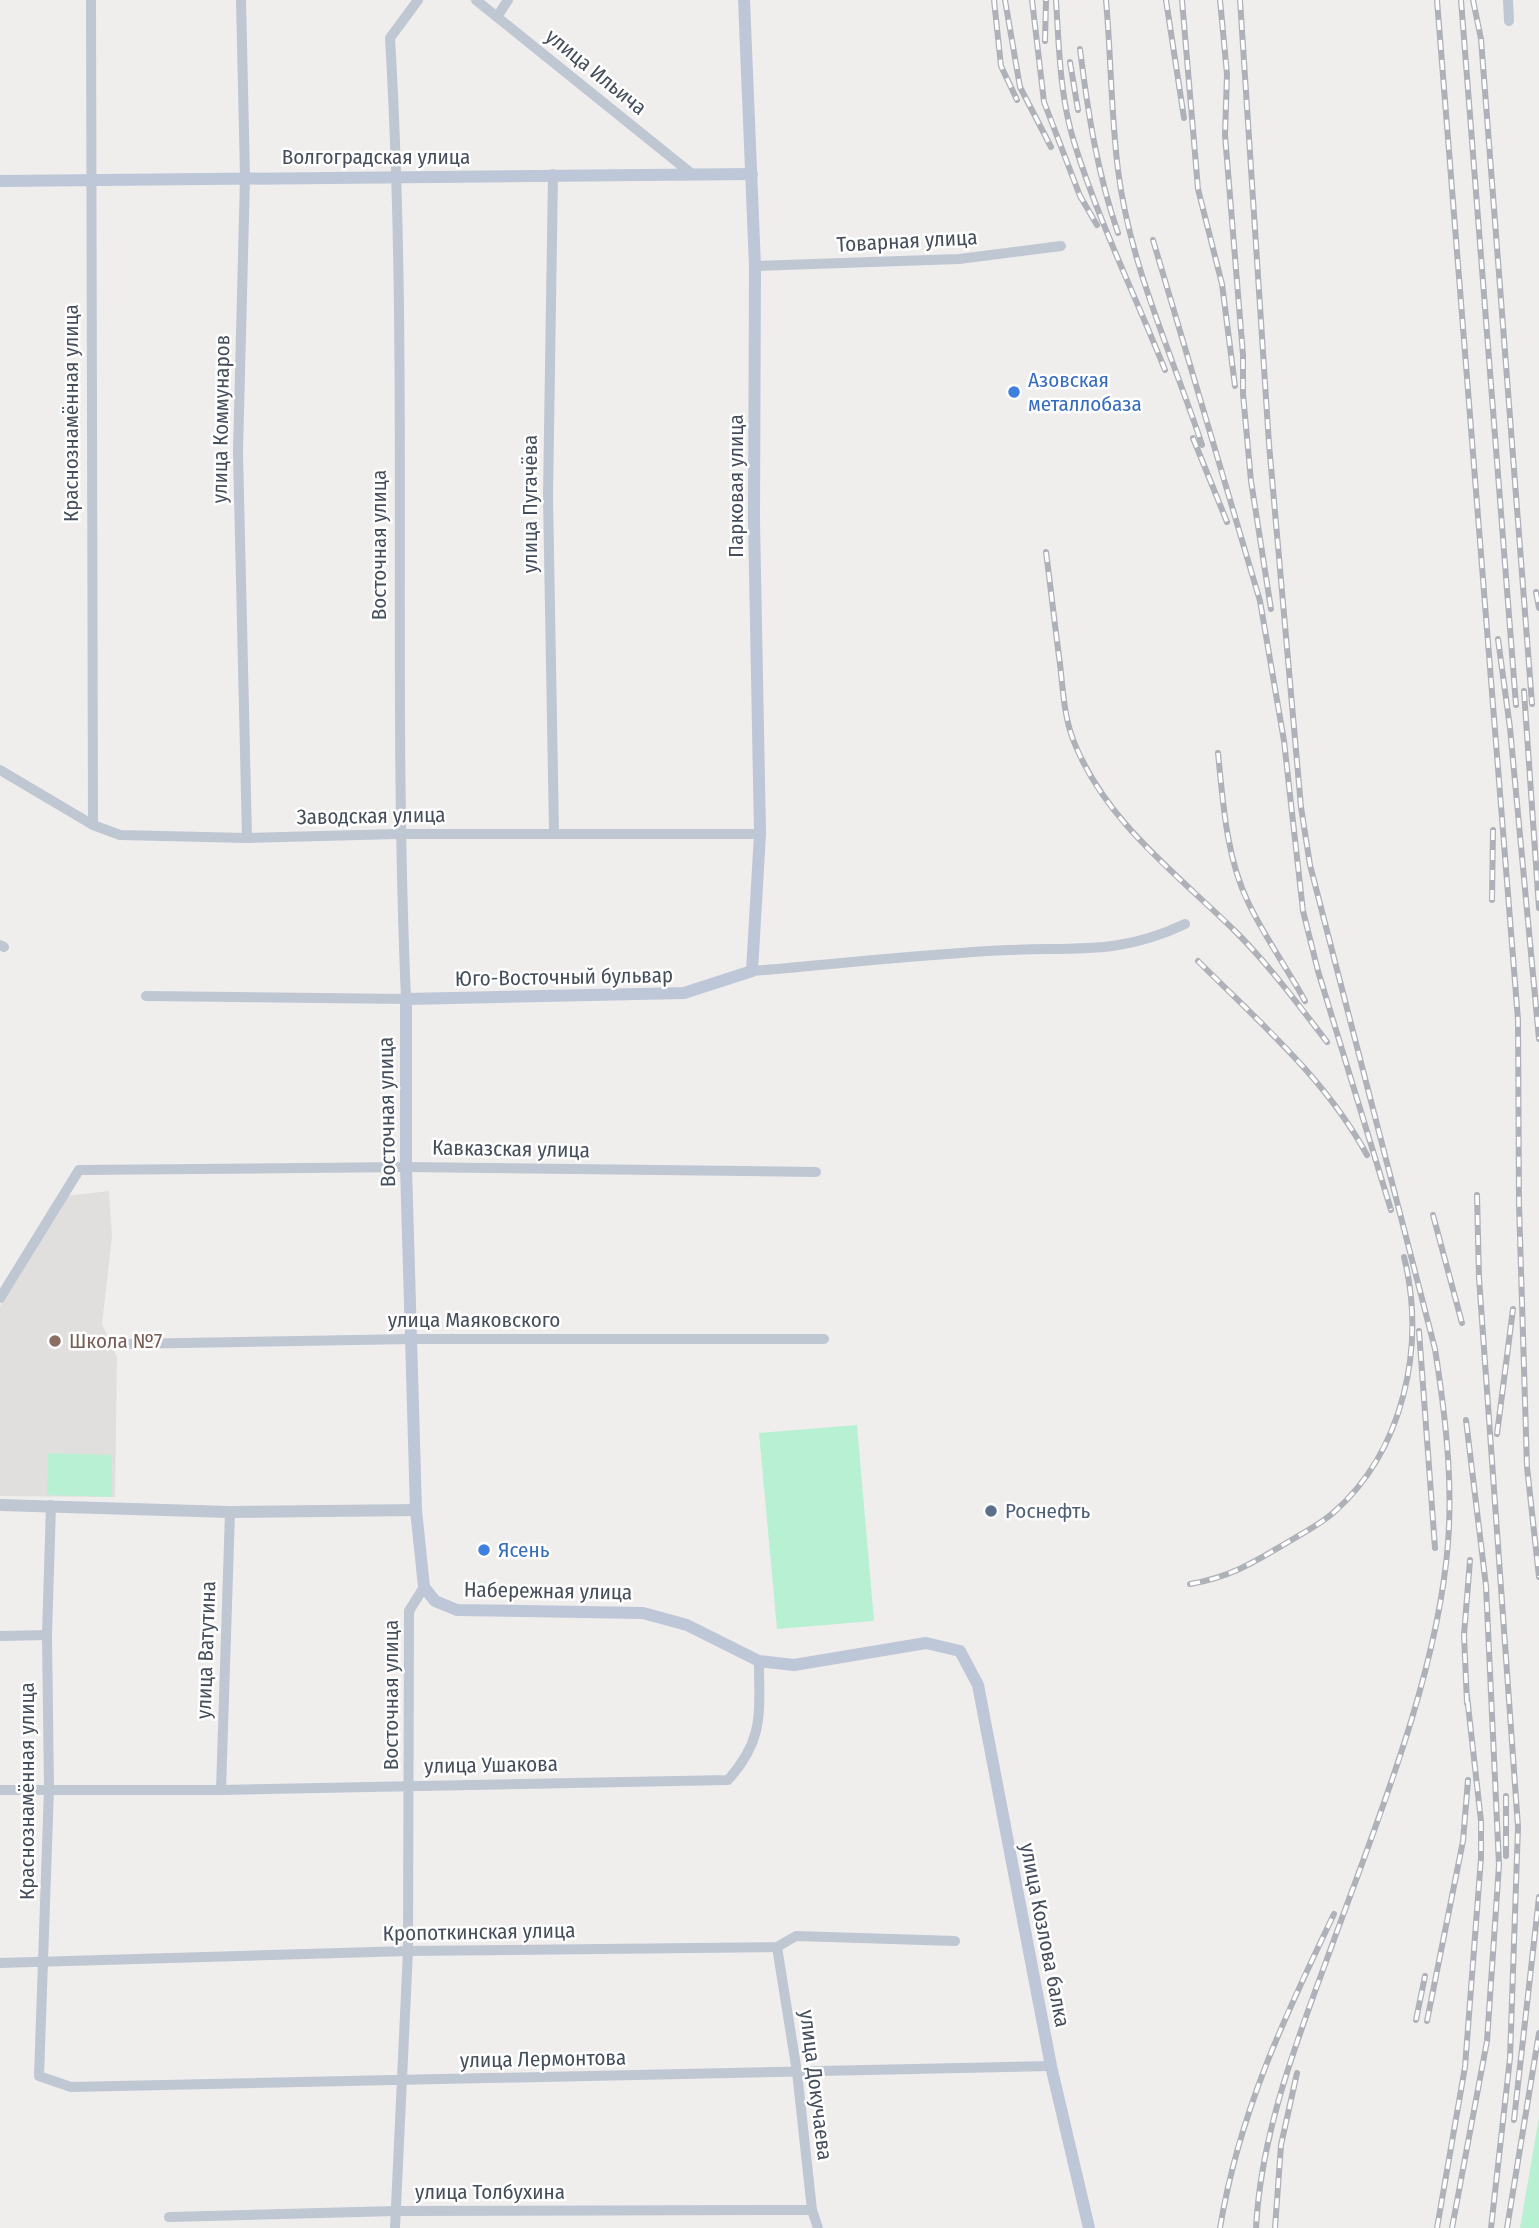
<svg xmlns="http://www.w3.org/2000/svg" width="1539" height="2228" font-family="'Fira Sans Condensed',sans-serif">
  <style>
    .education { fill: #e1dede }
    .green { fill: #b8f0d4 }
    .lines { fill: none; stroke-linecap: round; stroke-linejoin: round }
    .minor { stroke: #bfc7d3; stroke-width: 10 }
    .tertiary { stroke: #bfc7d3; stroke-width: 12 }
    .secondary { stroke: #bec7d7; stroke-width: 12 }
    .rail-casing { stroke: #afb1b8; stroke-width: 6 }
    .rail { stroke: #fff; stroke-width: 3.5; stroke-dasharray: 10; stroke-linecap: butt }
    .shop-dot { fill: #3f7fe0; stroke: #fff; stroke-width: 2.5 }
    .education-dot { fill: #8d6e63; stroke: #fff; stroke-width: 2.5 }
    .service-dot { fill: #5c6f8a; stroke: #fff; stroke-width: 2.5 }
    .labels { text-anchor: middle; stroke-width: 5; stroke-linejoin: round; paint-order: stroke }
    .street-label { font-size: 21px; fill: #454e5b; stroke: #fff }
    .shop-label { font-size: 21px; fill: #366cbe; stroke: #fff; text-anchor: start }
    .education-label { font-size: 21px; fill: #785e54; stroke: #fff; text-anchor: start }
    .service-label { font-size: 21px; fill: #4e5e75; stroke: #fff; text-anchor: start }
  </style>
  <rect width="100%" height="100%" fill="#f0eded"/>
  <!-- education -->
  <polygon class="education" points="109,1191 112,1237 102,1324 117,1357 115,1497 0,1496 0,1306 66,1196"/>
  <!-- green -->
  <g class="green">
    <polygon points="857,1425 874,1621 777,1629 759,1433"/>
    <polygon points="48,1453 112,1455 112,1497 47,1495"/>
    <polygon points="1539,2117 1539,2228 1520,2228"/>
  </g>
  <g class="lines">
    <!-- minor -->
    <g class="minor">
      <polyline points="91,0 93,825"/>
      <polyline points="241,0 245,177 238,452 247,838"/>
      <polyline points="476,0 692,174"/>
      <polyline points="1508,0 1509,21"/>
      <polyline points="497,17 508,0"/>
      <polyline points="553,174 548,496 554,834"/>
      <polyline points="755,266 959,259 1061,246"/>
      <polyline points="0,770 93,825 120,835 247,838 398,834 760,834"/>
      <polyline points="0,945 4,947"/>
      <path d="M752,971C837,964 923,954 1008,950C1076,947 1120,955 1185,924"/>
      <path d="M146,996L406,999C392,679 409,358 390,38L418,0"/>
      <polyline points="0,1298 79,1170 406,1167 816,1172"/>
      <polyline points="124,1344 413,1339 824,1339"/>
      <polyline points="51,1505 47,1635 49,1789 39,2076 71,2087 1051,2066"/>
      <polyline points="0,1636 47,1635"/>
      <path d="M0,1790H221L728,1780C765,1739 759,1712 759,1661"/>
      <polyline points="221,1790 230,1512"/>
      <polyline points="777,1947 797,2072 812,2210 818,2228"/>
      <polyline points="0,1963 408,1951 777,1947 796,1936 955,1941"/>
      <polyline points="169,2217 395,2211 812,2210"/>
      <polyline points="395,2228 408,1951 409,1611 424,1587"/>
    </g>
    <!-- tertiary -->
    <polyline class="tertiary" points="0,1505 230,1512 416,1510"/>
    <!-- secondary -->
    <g class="secondary">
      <polyline points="744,0 755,266 754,520 760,834 752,971 684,993 406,999 406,1167 416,1510 424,1587 435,1601 457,1610 643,1613 687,1625 759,1661 794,1665 926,1643 960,1651 978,1685 1051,2066 1089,2228"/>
      <polyline points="0,181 752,174"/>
    </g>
    <defs>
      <g id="rail">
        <polyline points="994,0 1001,66 1017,100"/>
        <polyline points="1005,0 1020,87 1051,147"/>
        <polyline points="1032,0 1044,102 1080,196 1097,225"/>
        <path d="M1056,0C1059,48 1060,97 1074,142C1098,220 1135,295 1165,370"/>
        <path d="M1106,0C1111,56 1111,114 1118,170C1130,266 1172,354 1202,445"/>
        <polyline points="1166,0 1184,118"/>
        <polyline points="1182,0 1198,189 1222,284 1235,386"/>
        <polyline points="1220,0 1227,74 1225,135 1243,355 1243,394 1251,481 1271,609"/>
        <path d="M1240,0L1269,444L1301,807L1310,865L1435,1349C1445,1413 1453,1478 1448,1543C1438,1674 1376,1824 1331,1948C1298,2038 1261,2131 1256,2228"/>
        <polyline points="1437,0 1518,1020 1519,1204 1527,1467 1539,1577"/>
        <polyline points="1461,0 1516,705"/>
        <polyline points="1473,0 1481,39 1532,704"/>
        <polyline points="1045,41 1046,0"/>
        <path d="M1080,49C1088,113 1097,172 1118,233"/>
        <polyline points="1070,62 1078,110"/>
        <polyline points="1153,240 1260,601 1284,741 1303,911 1318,971 1391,1210"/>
        <polyline points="1193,438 1227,522"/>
        <path d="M1046,552C1051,590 1055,627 1060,664C1063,690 1064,717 1074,742C1106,822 1176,873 1235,931C1269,965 1298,1004 1327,1042"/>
        <polyline points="1536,592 1539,608"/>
        <polyline points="1498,639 1510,728 1539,1039"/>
        <polyline points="1524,691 1539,908"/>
        <path d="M1218,753C1223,802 1226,856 1248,902C1264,936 1287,968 1305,1001"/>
        <polyline points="1492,900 1493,830"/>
        <path d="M1198,961C1259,1022 1325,1078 1367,1155"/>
        <polyline points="1477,1195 1479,1278 1518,1827 1510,2058 1491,2228"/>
        <polyline points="1433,1215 1462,1323"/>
        <polyline points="1419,1331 1435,1548"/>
        <polyline points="1497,1434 1513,1309"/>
        <path d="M1190,1584C1229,1577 1249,1565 1283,1545C1299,1535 1318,1526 1333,1513C1404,1451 1426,1346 1404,1257"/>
        <polyline points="1467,1703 1464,1635 1470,1560"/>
        <polyline points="1506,1796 1506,1856"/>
        <polyline points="1416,2020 1425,1976"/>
        <polyline points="1427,2021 1463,1841 1468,1780"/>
        <polyline points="1514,2120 1539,1897"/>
        <path d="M1220,2228C1239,2113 1284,2018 1334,1914"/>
        <polyline points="1275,2228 1281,2145 1297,2073"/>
        <polyline points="1437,2228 1465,2067 1481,1858 1481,1821 1467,1696"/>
        <polyline points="1452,2228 1487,2041 1499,1865 1486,1586 1466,1420"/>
        <polyline points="1507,2228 1539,2033"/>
      </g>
    </defs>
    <!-- rail casing -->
    <use href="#rail" class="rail-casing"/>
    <!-- rail -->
    <use href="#rail" class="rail"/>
  </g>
  <!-- markers -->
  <g class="shop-dot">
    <circle cx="1014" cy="392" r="7"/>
    <circle cx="484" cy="1550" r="7"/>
  </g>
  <circle class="education-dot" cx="55" cy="1341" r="7"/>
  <circle class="service-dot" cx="991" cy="1511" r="7"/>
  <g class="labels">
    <!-- street labels -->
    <g class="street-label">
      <text transform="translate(596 72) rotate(39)" y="7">улица Ильича</text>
      <text x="376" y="164">Волгоградская улица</text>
      <text transform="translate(907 241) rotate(-3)" y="7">Товарная улица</text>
      <text transform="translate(71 413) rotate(-90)" y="7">Краснознамённая улица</text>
      <text transform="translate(221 419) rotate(-89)" y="7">улица Коммунаров</text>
      <text transform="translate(736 486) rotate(-90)" y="7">Парковая улица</text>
      <text transform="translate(530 504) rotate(-90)" y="7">улица Пугачёва</text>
      <text transform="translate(379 545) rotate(-90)" y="7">Восточная улица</text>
      <text transform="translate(371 816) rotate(-1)" y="7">Заводская улица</text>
      <text transform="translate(564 977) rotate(-1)" y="7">Юго-Восточный бульвар</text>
      <text transform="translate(387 1112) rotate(-91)" y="7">Восточная улица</text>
      <text transform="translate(511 1149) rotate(1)" y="7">Кавказская улица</text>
      <text x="474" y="1327">улица Маяковского</text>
      <text transform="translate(548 1591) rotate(1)" y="7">Набережная улица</text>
      <text transform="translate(206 1650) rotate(-88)" y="7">улица Ватутина</text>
      <text transform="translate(391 1695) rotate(-90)" y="7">Восточная улица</text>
      <text transform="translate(491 1765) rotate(-1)" y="7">улица Ушакова</text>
      <text transform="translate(27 1791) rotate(-90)" y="7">Краснознамённая улица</text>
      <text transform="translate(479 1932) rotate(-1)" y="7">Кропоткинская улица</text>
      <text transform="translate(1045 1935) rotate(79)" y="7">улица Козлова балка</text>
      <text transform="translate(543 2059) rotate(-1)" y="7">улица Лермонтова</text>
      <text transform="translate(816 2085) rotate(83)" y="7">улица Докучаева</text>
      <text x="490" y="2199">улица Толбухина</text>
    </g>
    <!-- shop labels -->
    <g class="shop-label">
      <text x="1028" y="387">Азовская<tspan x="1028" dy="24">металлобаза</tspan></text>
      <text x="498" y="1557">Ясень</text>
    </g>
    <!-- education labels -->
    <g class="education-label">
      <text x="69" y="1348">Школа №7</text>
    </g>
    <!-- service labels -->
    <g class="service-label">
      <text x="1005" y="1518">Роснефть</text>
    </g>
  </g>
</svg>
